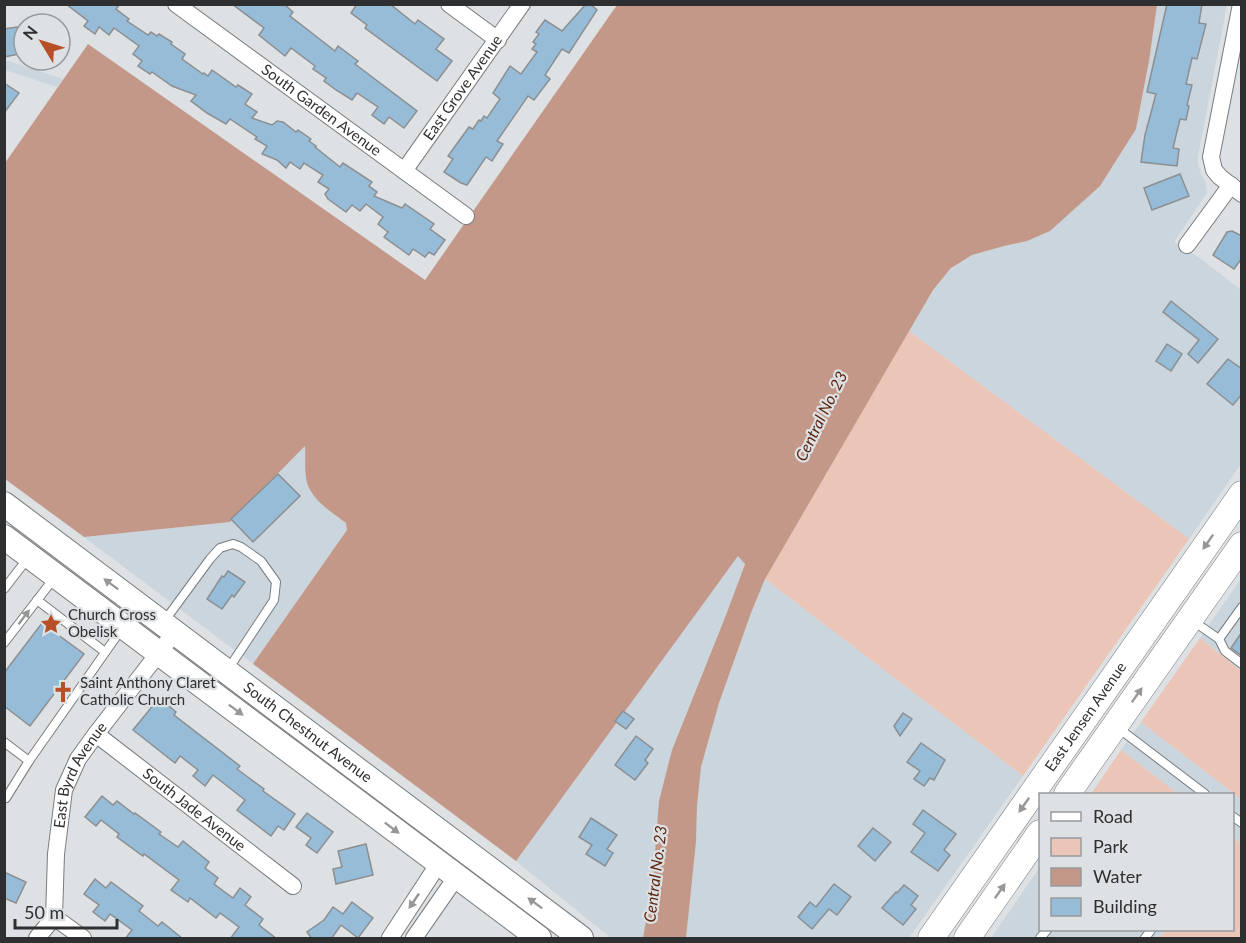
<svg xmlns="http://www.w3.org/2000/svg" width="1246" height="943" font-family="Lato,sans-serif">
  <style>
    .built { fill: #cad5dd }
    .green { fill: #ebc5b7 }
    .water { fill: #c39888 }
    .building { fill: #97bcd8; stroke: #8b8f92; stroke-width: 1.5 }
    .lines { fill: none; stroke-linecap: round; stroke-linejoin: round }
    .service-casing { stroke: #787c7f; stroke-width: 10 }
    .minor-casing { stroke: #787c7f; stroke-width: 18 }
    .secondary-casing { stroke: #787c7f; stroke-width: 26 }
    .primary-casing { stroke: #787c7f; stroke-width: 27 }
    .service { stroke: #fff; stroke-width: 8 }
    .minor { stroke: #fff; stroke-width: 16 }
    .secondary { stroke: #fff; stroke-width: 24 }
    .primary { stroke: #fff; stroke-width: 26 }
    .oneway { fill: #969798 }
    .labels { text-anchor: middle; stroke-width: 4.5; stroke-linejoin: round; paint-order: stroke }
    .street-label { font-size: 15px; fill: #2e2f31; stroke: #dde1e4 }
    .poi-label { font-size: 15px; fill: #2e2f31; stroke: #dde1e4; text-anchor: start }
    .water-label { font-size: 16px; font-style: italic; fill: #5c250f; stroke: #dde1e4 }
  </style>
  <rect width="100%" height="100%" fill="#dde1e4"/>
  <!-- built -->
  <g class="built">
    <polygon points="1157,5 1227,5 1198,156 1198,164 1201,174 1206,183 1207,193 1174,242 1200,258 1241,290 1241,464 1189,539 909,331 933,290 951,268 972,255 1004,246 1027,241 1136,129 1149,61"/>
    <polygon points="5,60 63,79 57,87 5,70"/>
    <polygon points="306,445 306,475 323,505 347,523 347,530 253,664 84,537 230,522"/>
    <polygon points="738,556 745,563 726,615 672,750 643,938 611,938 516,861"/>
    <polygon points="765,579 1023,776 909,938 686,938 696,842 697,806 701,767 719,703 751,613"/>
    <polygon points="1241,579 1241,671 1200,638"/>
    <polygon points="1141,722 1241,799 1241,844 1233,837 1232,794 1178,794 1121,750"/>
    <polygon points="1040,867 1040,930 1166,930 1159,938 991,938"/>
  </g>
  <!-- green -->
  <g class="green">
    <polygon points="909,331 1189,539 1023,776 765,579"/>
    <polygon points="1200,638 1241,671 1241,799 1141,722"/>
    <polygon points="1121,750 1178,794 1091,794"/>
    <polygon points="1233,837 1241,844 1241,938 1159,938 1166,930 1232,930"/>
  </g>
  <!-- water -->
  <path class="water" d="M617,5H1157L1149,61L1136,129L1100,186L1050,231L1027,241L1004,246L972,255L951,268L933,290L765,579L751,613L719,703L701,767L697,806L696,842L686,938H643L653,879L659,801L672,750L726,615L745,564L738,556L516,861L253,664L347,530L346,523C334,514 318,504 310,490C303,478 306,459 305,446L230,522L84,537L5,479V163L88,44L425,280Z"/>
  <!-- building -->
  <g class="building">
    <polygon points="66,4 120,4 116,9 129,19 127,21 148,35 151,32 157,36 159,34 172,42 171,44 185,54 182,59 203,74 204,73 208,76 212,70 236,87 238,85 252,94 245,104 257,112 252,118 272,125 277,121 283,122 296,132 298,130 311,139 309,141 316,146 315,147 340,167 343,163 372,182 369,186 377,192 374,196 402,208 405,204 434,224 430,229 445,240 434,255 429,252 425,257 413,249 409,255 384,237 388,232 378,224 383,217 366,204 360,211 352,205 346,212 328,199 325,194 329,189 318,182 323,175 304,163 300,169 290,162 286,168 277,160 262,154 267,146 255,139 257,137 230,119 226,124 207,113 191,101 196,95 172,86 152,72 150,74 138,66 142,61 133,54 139,46 114,28 109,35 99,27 95,34 84,26 88,21"/>
    <polygon points="232,4 284,4 293,12 290,16 335,51 338,46 358,61 355,64 417,111 404,128 389,117 384,124 372,115 378,107 357,93 352,100 336,90 324,81 326,78 313,69 315,66 291,48 285,56 259,35 264,28"/>
    <polygon points="357,4 390,4 415,24 418,20 444,39 436,49 452,61 437,81 365,28 367,25 351,13"/>
    <polygon points="586,4 590,4 597,10 569,53 562,49 545,75 550,79 534,100 528,96 497,141 503,144 492,161 486,157 467,185 461,183 444,172 453,159 448,156 469,127 473,129 479,120 481,121 484,116 487,118 500,99 493,93 510,66 521,74 537,52 532,49 536,44 533,42 539,34 536,32 545,20 562,31"/>
    <polygon points="1167,4 1202,4 1199,23 1206,24 1197,59 1192,58 1186,84 1192,85 1187,105 1189,106 1186,120 1180,119 1173,148 1179,149 1177,166 1141,162 1145,135 1156,94 1147,92"/>
    <polygon points="24,26 24,53 4,57 4,29"/>
    <polygon points="4,83 19,93 4,113"/>
    <polygon points="1180,174 1189,196 1152,210 1144,188"/>
    <polygon points="1232,231 1242,236 1242,258 1234,269 1213,255 1227,232"/>
    <polygon points="1171,301 1218,339 1198,363 1188,354 1199,340 1163,312"/>
    <polygon points="1167,344 1182,354 1171,371 1156,361"/>
    <polygon points="1228,359 1242,369 1242,394 1233,405 1207,384"/>
    <polygon points="278,474 300,496 253,542 231,519"/>
    <polygon points="228,571 245,582 234,597 232,595 222,609 207,599 222,576 224,577"/>
    <polygon points="42,623 84,654 30,726 4,706 4,673"/>
    <polygon points="1242,632 1242,656 1231,648"/>
    <polygon points="159,698 176,712 174,715 240,766 237,769 264,789 263,791 295,814 284,830 278,826 271,836 237,810 245,800 213,775 205,786 193,776 198,770 180,756 175,763 133,730"/>
    <polygon points="623,711 634,719 626,729 615,721"/>
    <polygon points="903,713 912,719 900,736 894,726"/>
    <polygon points="636,736 653,749 645,760 648,763 635,780 615,765"/>
    <polygon points="921,743 945,760 934,780 930,778 924,786 914,779 920,771 907,762"/>
    <polygon points="102,796 113,805 117,801 134,814 135,813 161,832 159,834 178,847 183,841 209,862 205,868 218,878 214,884 233,898 240,888 251,897 245,905 263,919 259,925 277,939 230,939 239,927 220,913 216,918 190,898 188,902 171,890 179,880 144,854 143,856 117,837 119,834 101,820 96,826 85,817"/>
    <polygon points="923,810 956,834 944,850 950,855 938,871 911,852 925,833 913,824"/>
    <polygon points="307,813 333,832 317,853 306,845 311,838 296,827"/>
    <polygon points="591,818 617,835 607,849 613,853 605,866 586,854 592,845 579,837"/>
    <polygon points="873,828 891,842 875,861 858,846"/>
    <polygon points="366,844 373,875 336,884 333,869 342,867 338,851"/>
    <polygon points="4,872 26,882 16,903 4,898"/>
    <polygon points="95,879 106,888 111,882 143,906 139,911 158,926 162,922 183,939 125,939 132,930 110,914 105,921 93,912 99,905 84,894"/>
    <polygon points="834,884 851,897 837,915 829,909 812,929 798,917 810,902 816,907"/>
    <polygon points="904,885 918,896 911,905 916,909 903,925 882,908 896,892 897,893"/>
    <polygon points="352,902 373,918 358,938 341,925 331,939 312,939 307,932 324,920 333,907 343,914"/>
  </g>
  <g class="lines">
    <defs>
      <g id="service">
        <polyline points="4,589 28,558"/>
        <polyline points="37,600 105,652"/>
        <polyline points="1193,621 1219,639 1225,651 1242,664"/>
        <polyline points="163,623 210,559 220,548 233,544 241,547 261,561 276,582 274,600 227,671"/>
        <polyline points="1219,639 1242,607"/>
        <polyline points="4,643 55,577"/>
        <polyline points="1117,727 1205,794"/>
        <polyline points="4,742 29,761 123,627"/>
        <polyline points="4,797 6,798 29,761"/>
        <polyline points="1232,816 1242,823"/>
        <polyline points="1040,938 1047,930"/>
        <polyline points="1145,938 1151,930"/>
      </g>
      <g id="minor">
        <path id="s1" d="M176,4L466,216"/>
        <polyline points="449,4 498,40"/>
        <polyline points="1241,4 1211,157 1214,170 1220,177 1242,194"/>
        <path id="s2" d="M404,171L522,4"/>
        <polyline points="1187,245 1231,185"/>
        <path id="s3" d="M96,734L293,886"/>
        <polyline points="54,917 83,938"/>
        <path id="s4" d="M37,938L54,917L56,854L64,790L78,759L96,734L175,632"/>
        <polyline points="390,938 439,863"/>
        <polyline points="414,938 457,876"/>
      </g>
      <g id="secondary">
        <path id="s5" d="M4,504L581,938"/>
        <polyline points="4,537 539,938"/>
      </g>
      <g id="primary">
        <polyline points="1067,794 1242,545"/>
        <path id="s6" d="M931,938L1242,494"/>
        <polyline points="967,938 1040,833"/>
      </g>
    </defs>
    <!-- service casing -->
    <use href="#service" class="service-casing"/>
    <!-- minor casing -->
    <use href="#minor" class="minor-casing"/>
    <!-- secondary casing -->
    <use href="#secondary" class="secondary-casing"/>
    <!-- primary casing -->
    <use href="#primary" class="primary-casing"/>
    <!-- service -->
    <use href="#service" class="service"/>
    <!-- minor -->
    <use href="#minor" class="minor"/>
    <!-- secondary -->
    <use href="#secondary" class="secondary"/>
    <!-- primary -->
    <use href="#primary" class="primary"/>
  </g>
  <!-- one-way arrows -->
  <defs><path id="oneway-solid" d="M-6-.8H1V-3.2L6.5 0L1 3.2V.8H-6Z" transform="scale(1.5)"/></defs>
  <g class="oneway">
    <use href="#oneway-solid" transform="translate(1208 542) rotate(125)"/>
    <use href="#oneway-solid" transform="translate(111 584) rotate(-143)"/>
    <use href="#oneway-solid" transform="translate(24 617) rotate(-53)"/>
    <use href="#oneway-solid" transform="translate(1137 695) rotate(-55)"/>
    <use href="#oneway-solid" transform="translate(236 710) rotate(37)"/>
    <use href="#oneway-solid" transform="translate(1024 805) rotate(125)"/>
    <use href="#oneway-solid" transform="translate(392 828) rotate(37)"/>
    <use href="#oneway-solid" transform="translate(1000 891) rotate(-55)"/>
    <use href="#oneway-solid" transform="translate(414 901) rotate(124)"/>
    <use href="#oneway-solid" transform="translate(535 903) rotate(-143)"/>
  </g>
  <!-- icons -->
  <defs>
    <symbol id="sight-bare" viewBox="-9 -9 18 18"><path d="M0-6L1.8-2.2L6-1.7L2.9 1.2L3.7 5.4L0 3.3L-3.7 5.4L-2.9 1.2L-6-1.7L-1.8-2.2Z" fill="#b75026" stroke="#dde1e4" stroke-width="2.5" paint-order="stroke"/></symbol>
    <symbol id="church-bare" viewBox="-9 -9 18 18"><path d="M-1.2-6h2.4v3.5h3.3v2.4h-3.3V6h-2.4V-.1h-3.3v-2.4h3.3Z" fill="#b75026" stroke="#dde1e4" stroke-width="2.5" paint-order="stroke"/></symbol>
  </defs>
  <g fill-rule="evenodd">
    <use href="#sight-bare" x="36" y="609" width="30" height="30"/>
    <use href="#church-bare" x="48" y="677" width="30" height="30"/>
  </g>
  <g class="labels">
    <!-- street labels -->
    <g class="street-label">
      <text dy="5" stroke="none"><textPath href="#s2" startOffset="102">East Grove Avenue</textPath></text>
      <text dy="5" stroke="none"><textPath href="#s1" startOffset="180">South Garden Avenue</textPath></text>
      <text dy="5" stroke="none"><textPath href="#s6" startOffset="270">East Jensen Avenue</textPath></text>
      <text dy="5" stroke="none"><textPath href="#s5" startOffset="380">South Chestnut Avenue</textPath></text>
      <text dy="5" stroke="none"><textPath href="#s4" startOffset="174">East Byrd Avenue</textPath></text>
      <text dy="5" stroke="none"><textPath href="#s3" startOffset="124">South Jade Avenue</textPath></text>
    </g>
    <!-- poi labels -->
    <g class="poi-label">
      <text x="68" y="620">Church Cross<tspan x="68" dy="17">Obelisk</tspan></text>
      <text x="80" y="688">Saint Anthony Claret<tspan x="80" dy="17">Catholic Church</tspan></text>
    </g>
    <!-- water labels -->
    <g class="water-label">
      <text transform="translate(821 416) rotate(-64)" y="6">Central No. 23</text>
      <text transform="translate(655 874) rotate(-83)" y="6">Central No. 23</text>
    </g>
  </g>
  <!-- border -->
  <rect width="1246" height="943" fill="none" stroke="#2e2f31" stroke-width="12"/>
  <!-- legend -->
  <rect x="1039" y="793" width="195" height="138" fill="#dde1e4" stroke="#979a9c" stroke-width="1.5"/>
  <rect x="1051" y="812" width="30" height="9" fill="#ffffff" stroke="#979a9c" stroke-width="1.5"/>
  <text x="1093" y="823" font-size="18" fill="#2e2f31">Road</text>
  <rect x="1051" y="838" width="30" height="18" fill="#ebc5b7" stroke="#979a9c" stroke-width="1.5"/>
  <text x="1093" y="853" font-size="18" fill="#2e2f31">Park</text>
  <rect x="1051" y="868" width="30" height="18" fill="#c39888" stroke="#979a9c" stroke-width="1.5"/>
  <text x="1093" y="883" font-size="18" fill="#2e2f31">Water</text>
  <rect x="1051" y="898" width="30" height="18" fill="#97bcd8" stroke="#979a9c" stroke-width="1.5"/>
  <text x="1093" y="913" font-size="18" fill="#2e2f31">Building</text>
  <!-- north arrow -->
  <g transform="translate(42 42) rotate(308)"><circle r="28" fill="#dde1e4" stroke="#979a9c" stroke-width="1.5"/>
  <path d="M0-4.5L10 22L0 15L-10 22Z" fill="#b75026"/>
  <text y="-9" font-size="16" font-weight="bold" text-anchor="middle" fill="#2e2f31">N</text>
  </g>
  <!-- scale -->
  <path d="M15 919v9h102v-9" fill="none" stroke="#2e2f31" stroke-width="3"/>
  <text x="24" y="919" font-size="18" fill="#2e2f31" stroke="#dde1e4" stroke-width="4.5" paint-order="stroke">50 m</text>
</svg>
